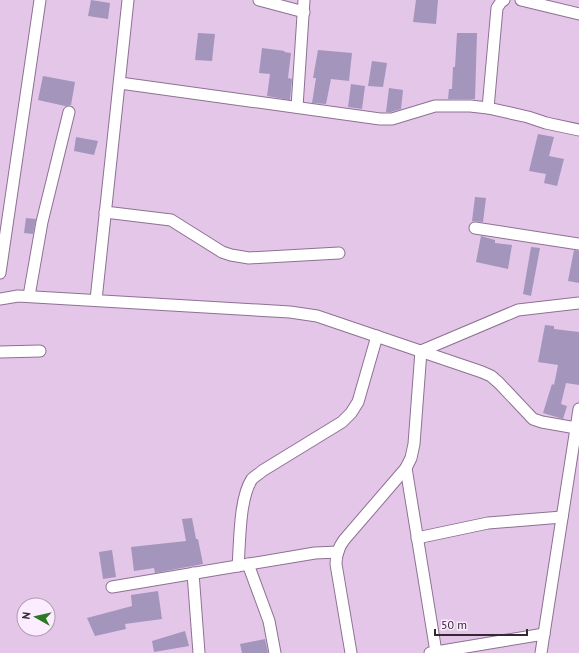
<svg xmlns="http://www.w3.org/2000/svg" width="579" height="653" font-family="'PT Sans',sans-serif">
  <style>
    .building { fill: #a395bc }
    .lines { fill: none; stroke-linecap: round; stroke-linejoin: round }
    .minor-casing { stroke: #8d7192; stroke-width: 13 }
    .minor { stroke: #fff; stroke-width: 11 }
  </style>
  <rect width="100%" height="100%" fill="#e4c6e9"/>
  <!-- building -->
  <g class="building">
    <polygon points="91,0 110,3 108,19 88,16"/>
    <polygon points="416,0 438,0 436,24 413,22"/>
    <polygon points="198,33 215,34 212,61 195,60"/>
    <polygon points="457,33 477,33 475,99 448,99 449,89 452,89 453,67 455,67"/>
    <polygon points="262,48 285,51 284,52 291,53 288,78 292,79 290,100 267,96 270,74 259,73"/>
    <polygon points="318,50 352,53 349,81 331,79 326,104 312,103 316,78 313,78"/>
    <polygon points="372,61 387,63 383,87 368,86"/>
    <polygon points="43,76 75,82 71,105 65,106 38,100"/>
    <polygon points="351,84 365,86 362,109 348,107"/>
    <polygon points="389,88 403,90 401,109 391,112 386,112"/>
    <polygon points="538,134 554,137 549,156 564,159 557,186 544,183 546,174 529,171"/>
    <polygon points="76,137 98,141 94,155 74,151"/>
    <polygon points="475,197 486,198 483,222 472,221"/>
    <polygon points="26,218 36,219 33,234 24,233"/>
    <polygon points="481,236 495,240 495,243 512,245 508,269 476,262"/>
    <polygon points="531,247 540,248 531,296 523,294"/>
    <polygon points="574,250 579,251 579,283 568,281"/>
    <polygon points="545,325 554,326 554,329 579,332 579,385 566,383 561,404 567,406 563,419 543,413 552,384 554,385 558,365 538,362"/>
    <polygon points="192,518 196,539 198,539 203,564 155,573 154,568 134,571 131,547 186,541 182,519"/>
    <polygon points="112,550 116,577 103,579 99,552"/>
    <polygon points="158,591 162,619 125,624 126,629 95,636 87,618 132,606 131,595"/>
    <polygon points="185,631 189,646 154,652 152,641"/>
    <polygon points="265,639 268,653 242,653 240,644"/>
  </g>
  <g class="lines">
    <defs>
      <g id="minor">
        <polyline points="259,0 304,12"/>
        <polyline points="521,0 579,14"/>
        <polyline points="120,83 380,119 392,119 435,106 470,106 488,108 528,117 546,123 579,130"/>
        <polyline points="297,107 304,0"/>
        <polyline points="488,108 497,8 501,2 504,0"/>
        <polyline points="105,212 171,220 222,252 231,255 249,258 339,253"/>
        <polyline points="475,228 579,244"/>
        <polyline points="0,273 40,0"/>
        <polyline points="29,296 42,222 69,112"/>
        <polyline points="0,299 18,296 290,312 317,316 482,372 491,376 499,383 533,419 542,422 576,428"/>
        <polyline points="96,300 128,0"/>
        <polyline points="0,352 40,351"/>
        <polyline points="406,468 436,652"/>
        <polyline points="417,538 488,523 562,517"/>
        <polyline points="248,564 269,621 275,653"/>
        <path d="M238,566C240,543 239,498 252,479C255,476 259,474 262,471L342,422L351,413L358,402L377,336"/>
        <polyline points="193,573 199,653"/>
        <polyline points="112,587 315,553 338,552"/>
        <path d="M351,653L336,564C336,555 338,548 344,540L406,468L411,458L414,444L421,351L518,310L579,303"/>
        <polyline points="430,653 544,634"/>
        <polyline points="541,653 579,409"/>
      </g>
    </defs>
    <!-- minor casing -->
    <use href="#minor" class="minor-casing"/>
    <!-- minor -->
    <use href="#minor" class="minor"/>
  </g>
  <!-- north arrow -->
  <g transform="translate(36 617) rotate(278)"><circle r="19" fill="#fcecff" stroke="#ac9eae"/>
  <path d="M0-3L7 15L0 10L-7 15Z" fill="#2b7a23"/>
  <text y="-6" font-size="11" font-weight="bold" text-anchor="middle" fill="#342835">N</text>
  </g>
  <!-- scale -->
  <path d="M435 629v6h92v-6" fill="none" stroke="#342835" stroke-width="2"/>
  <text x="441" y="629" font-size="12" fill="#342835" stroke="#fcecff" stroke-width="3" paint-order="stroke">50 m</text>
</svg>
